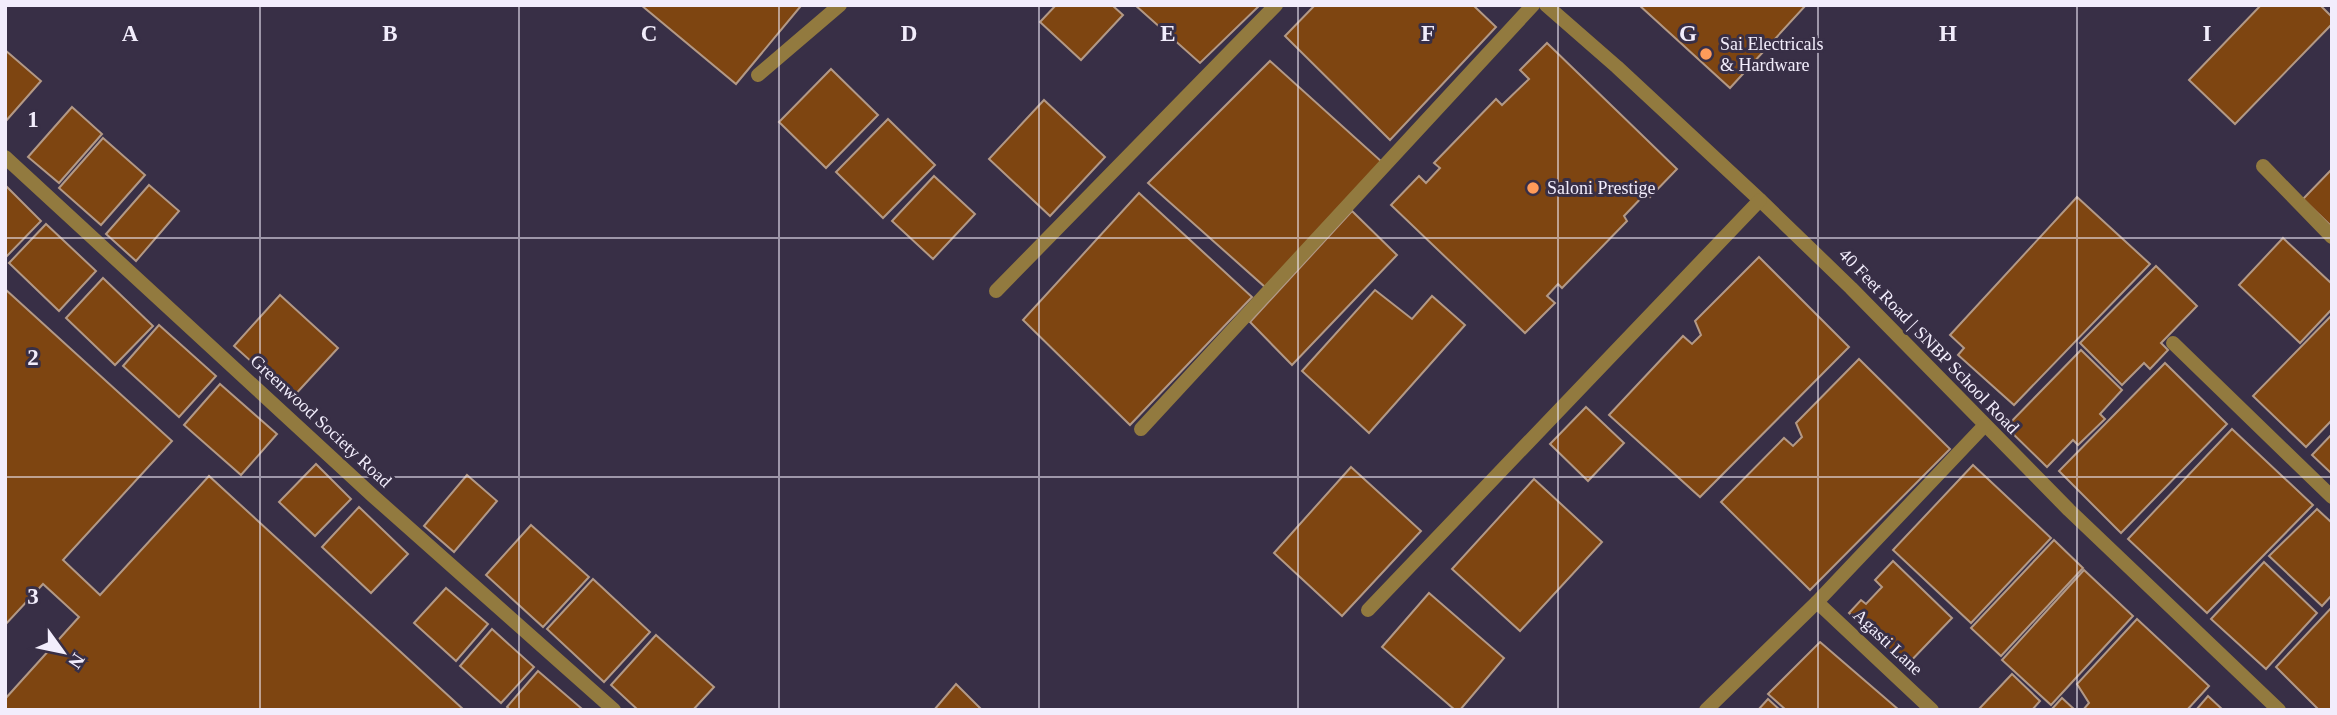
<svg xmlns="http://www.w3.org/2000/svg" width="2337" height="715" font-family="'Times New Roman',serif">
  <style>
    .building { fill: #7e4511; stroke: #b39986; stroke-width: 2 }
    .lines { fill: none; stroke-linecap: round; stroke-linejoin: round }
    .minor { stroke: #927a3f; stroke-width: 14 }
    .grid { fill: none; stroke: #f2edfc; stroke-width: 2; stroke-opacity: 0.55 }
    .poi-dot { fill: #ff9b5a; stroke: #382f46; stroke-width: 2.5 }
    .labels { text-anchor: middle; stroke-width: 6; stroke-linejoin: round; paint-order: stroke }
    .poi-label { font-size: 18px; fill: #f2edfc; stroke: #382f46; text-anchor: start }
    .street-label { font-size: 18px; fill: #f2edfc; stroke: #382f46 }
    .grid-label { font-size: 23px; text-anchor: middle; font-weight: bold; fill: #f2edfc; stroke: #382f46; stroke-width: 6; stroke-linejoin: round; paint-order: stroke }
  </style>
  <rect width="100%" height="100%" fill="#382f46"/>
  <!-- building -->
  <g class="building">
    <polygon points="641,5 798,5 800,7 736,84"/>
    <polygon points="1056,5 1112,5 1123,15 1081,60 1040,22"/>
    <polygon points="1135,5 1260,5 1200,63"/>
    <polygon points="1315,5 1473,5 1496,27 1390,140 1285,36"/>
    <polygon points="1639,5 1806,5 1730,88"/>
    <polygon points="2261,5 2320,5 2332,17 2332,24 2235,124 2189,80"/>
    <polygon points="1547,43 1677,169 1650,197 1646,193 1624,216 1627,221 1562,288 1558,284 1547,296 1555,303 1525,333 1391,205 1419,176 1426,183 1440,168 1434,163 1496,99 1502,105 1529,79 1520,70"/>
    <polygon points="5,50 41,81 5,122"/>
    <polygon points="1270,61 1382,162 1265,287 1148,183"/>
    <polygon points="831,69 878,115 826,168 779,122"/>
    <polygon points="1044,100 1105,157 1050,216 989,159"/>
    <polygon points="72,107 102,134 59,183 28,157"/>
    <polygon points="888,119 935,165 883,218 836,172"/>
    <polygon points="103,138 145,175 101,225 59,188"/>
    <polygon points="2332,169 2332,227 2303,199"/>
    <polygon points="934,176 975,214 933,259 892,221"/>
    <polygon points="149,185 179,211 136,261 106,234"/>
    <polygon points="6,186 41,221 5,258 5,187"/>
    <polygon points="1139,193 1252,297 1130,425 1023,320"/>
    <polygon points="2077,197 2150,264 2014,405 1958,355 1964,348 1950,335"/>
    <polygon points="1352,211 1397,255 1292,365 1250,322"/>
    <polygon points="46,224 96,271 59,311 9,263"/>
    <polygon points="2283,238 2332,284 2332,309 2300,343 2239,285"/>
    <polygon points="1759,257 1849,347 1700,497 1609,415 1683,336 1692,344 1701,335 1695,321"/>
    <polygon points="2156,266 2197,306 2161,343 2168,350 2150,369 2144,363 2122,385 2080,343"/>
    <polygon points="103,278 153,326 115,365 66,318"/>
    <polygon points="5,289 172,441 63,560 100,595 209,476 464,710 5,710 5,699 79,617 43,584 5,625"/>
    <polygon points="1375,290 1412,319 1432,296 1465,325 1369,433 1302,371"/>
    <polygon points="280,295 338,348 292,398 234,346"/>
    <polygon points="2332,315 2332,420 2306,447 2253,396"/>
    <polygon points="159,325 216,376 179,417 123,366"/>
    <polygon points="2081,350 2122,390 2100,414 2105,419 2078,445 2073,440 2047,467 2006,427"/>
    <polygon points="1859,359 1950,449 1810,590 1721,502 1784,438 1793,446 1802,437 1796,423"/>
    <polygon points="2165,363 2227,424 2121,533 2059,471"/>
    <polygon points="220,384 277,434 241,475 184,425"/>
    <polygon points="1586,407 1624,443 1588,481 1550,444"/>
    <polygon points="2232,429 2313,505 2207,613 2128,539"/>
    <polygon points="2332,434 2332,474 2312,455"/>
    <polygon points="316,464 351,499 315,536 279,502"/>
    <polygon points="1973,465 2051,538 1971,623 1893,550"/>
    <polygon points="1351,467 1421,531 1342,616 1274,553"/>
    <polygon points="467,475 497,501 454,552 424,526"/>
    <polygon points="1534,479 1602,542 1520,631 1452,569"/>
    <polygon points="359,507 408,554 371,593 322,547"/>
    <polygon points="2317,509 2332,523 2332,595 2322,606 2269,556"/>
    <polygon points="531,525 589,577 543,627 486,575"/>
    <polygon points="2054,540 2083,568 2001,656 1971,628"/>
    <polygon points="1893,561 1952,618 1905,667 1849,613 1861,600 1866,604 1882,587 1875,580"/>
    <polygon points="2264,562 2317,613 2266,669 2211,619"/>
    <polygon points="2084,570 2133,616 2051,705 2002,660"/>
    <polygon points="593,579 650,632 604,682 547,629"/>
    <polygon points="446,588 488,624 456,661 414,623"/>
    <polygon points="1429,593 1504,658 1460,710 1455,710 1382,647"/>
    <polygon points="2332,607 2332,710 2319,710 2276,667"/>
    <polygon points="2137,619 2209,686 2187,710 2083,710 2089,703 2077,684"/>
    <polygon points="492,629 534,667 501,703 460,666"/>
    <polygon points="656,635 714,687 693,710 638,710 611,685"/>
    <polygon points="1820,642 1899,710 1786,710 1768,694"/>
    <polygon points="538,671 581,708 579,710 510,710 507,707"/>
    <polygon points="2012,674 2040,701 2032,710 1978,710"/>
    <polygon points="956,684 982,710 934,710"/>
    <polygon points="2208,696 2223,710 2196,710"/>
    <polygon points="2062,698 2075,710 2051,710"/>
    <polygon points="1768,699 1780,710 1758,710"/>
  </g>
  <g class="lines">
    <!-- minor -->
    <g class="minor">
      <polyline points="1546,5 1617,67 1760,200 1851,288 2069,510 2279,710"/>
      <polyline points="758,75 840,5"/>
      <polyline points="5,157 373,496 614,710"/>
      <polyline points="2263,166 2332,237"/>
      <polyline points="996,291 1276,5"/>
      <polyline points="2173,343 2332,497"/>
      <polyline points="1141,429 1533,5"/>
      <polyline points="1817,602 1932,710"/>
      <polyline points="1368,610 1760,200"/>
      <polyline points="1706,710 1817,602 1984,426"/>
    </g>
  </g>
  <!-- grid -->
  <path class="grid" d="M260,5V710M519,5V710M779,5V710M1039,5V710M1298,5V710M1558,5V710M1818,5V710M2077,5V710M5,238H2332M5,477H2332"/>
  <!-- markers -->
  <g class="poi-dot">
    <circle cx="1706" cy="54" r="7"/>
    <circle cx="1533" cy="188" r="7"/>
  </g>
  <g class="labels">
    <!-- poi labels -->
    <g class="poi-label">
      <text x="1720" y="50">Sai Electricals<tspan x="1720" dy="21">&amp; Hardware</tspan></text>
      <text x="1547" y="194">Saloni Prestige</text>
    </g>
    <!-- street labels -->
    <g class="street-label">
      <text transform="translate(1929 341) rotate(46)" y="6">40 Feet Road | SNBP School Road</text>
      <text transform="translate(321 421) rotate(43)" y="6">Greenwood Society Road</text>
      <text transform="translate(1888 642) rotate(43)" y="6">Agasti Lane</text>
    </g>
  </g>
  <g class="grid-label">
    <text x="130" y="41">A</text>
    <text x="390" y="41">B</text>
    <text x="649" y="41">C</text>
    <text x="909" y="41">D</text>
    <text x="1168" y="41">E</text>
    <text x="1428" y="41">F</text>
    <text x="1688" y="41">G</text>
    <text x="1948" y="41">H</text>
    <text x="2207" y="41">I</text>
    <text x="33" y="127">1</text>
    <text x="33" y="365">2</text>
    <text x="33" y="604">3</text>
  </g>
  <!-- border -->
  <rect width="2337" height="715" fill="none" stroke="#f2edfc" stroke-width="14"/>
  <!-- north arrow -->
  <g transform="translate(63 652) rotate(123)" stroke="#382f46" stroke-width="5" paint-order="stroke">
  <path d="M0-5L12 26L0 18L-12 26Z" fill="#f2edfc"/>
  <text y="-10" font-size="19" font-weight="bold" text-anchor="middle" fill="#f2edfc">N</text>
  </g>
</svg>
